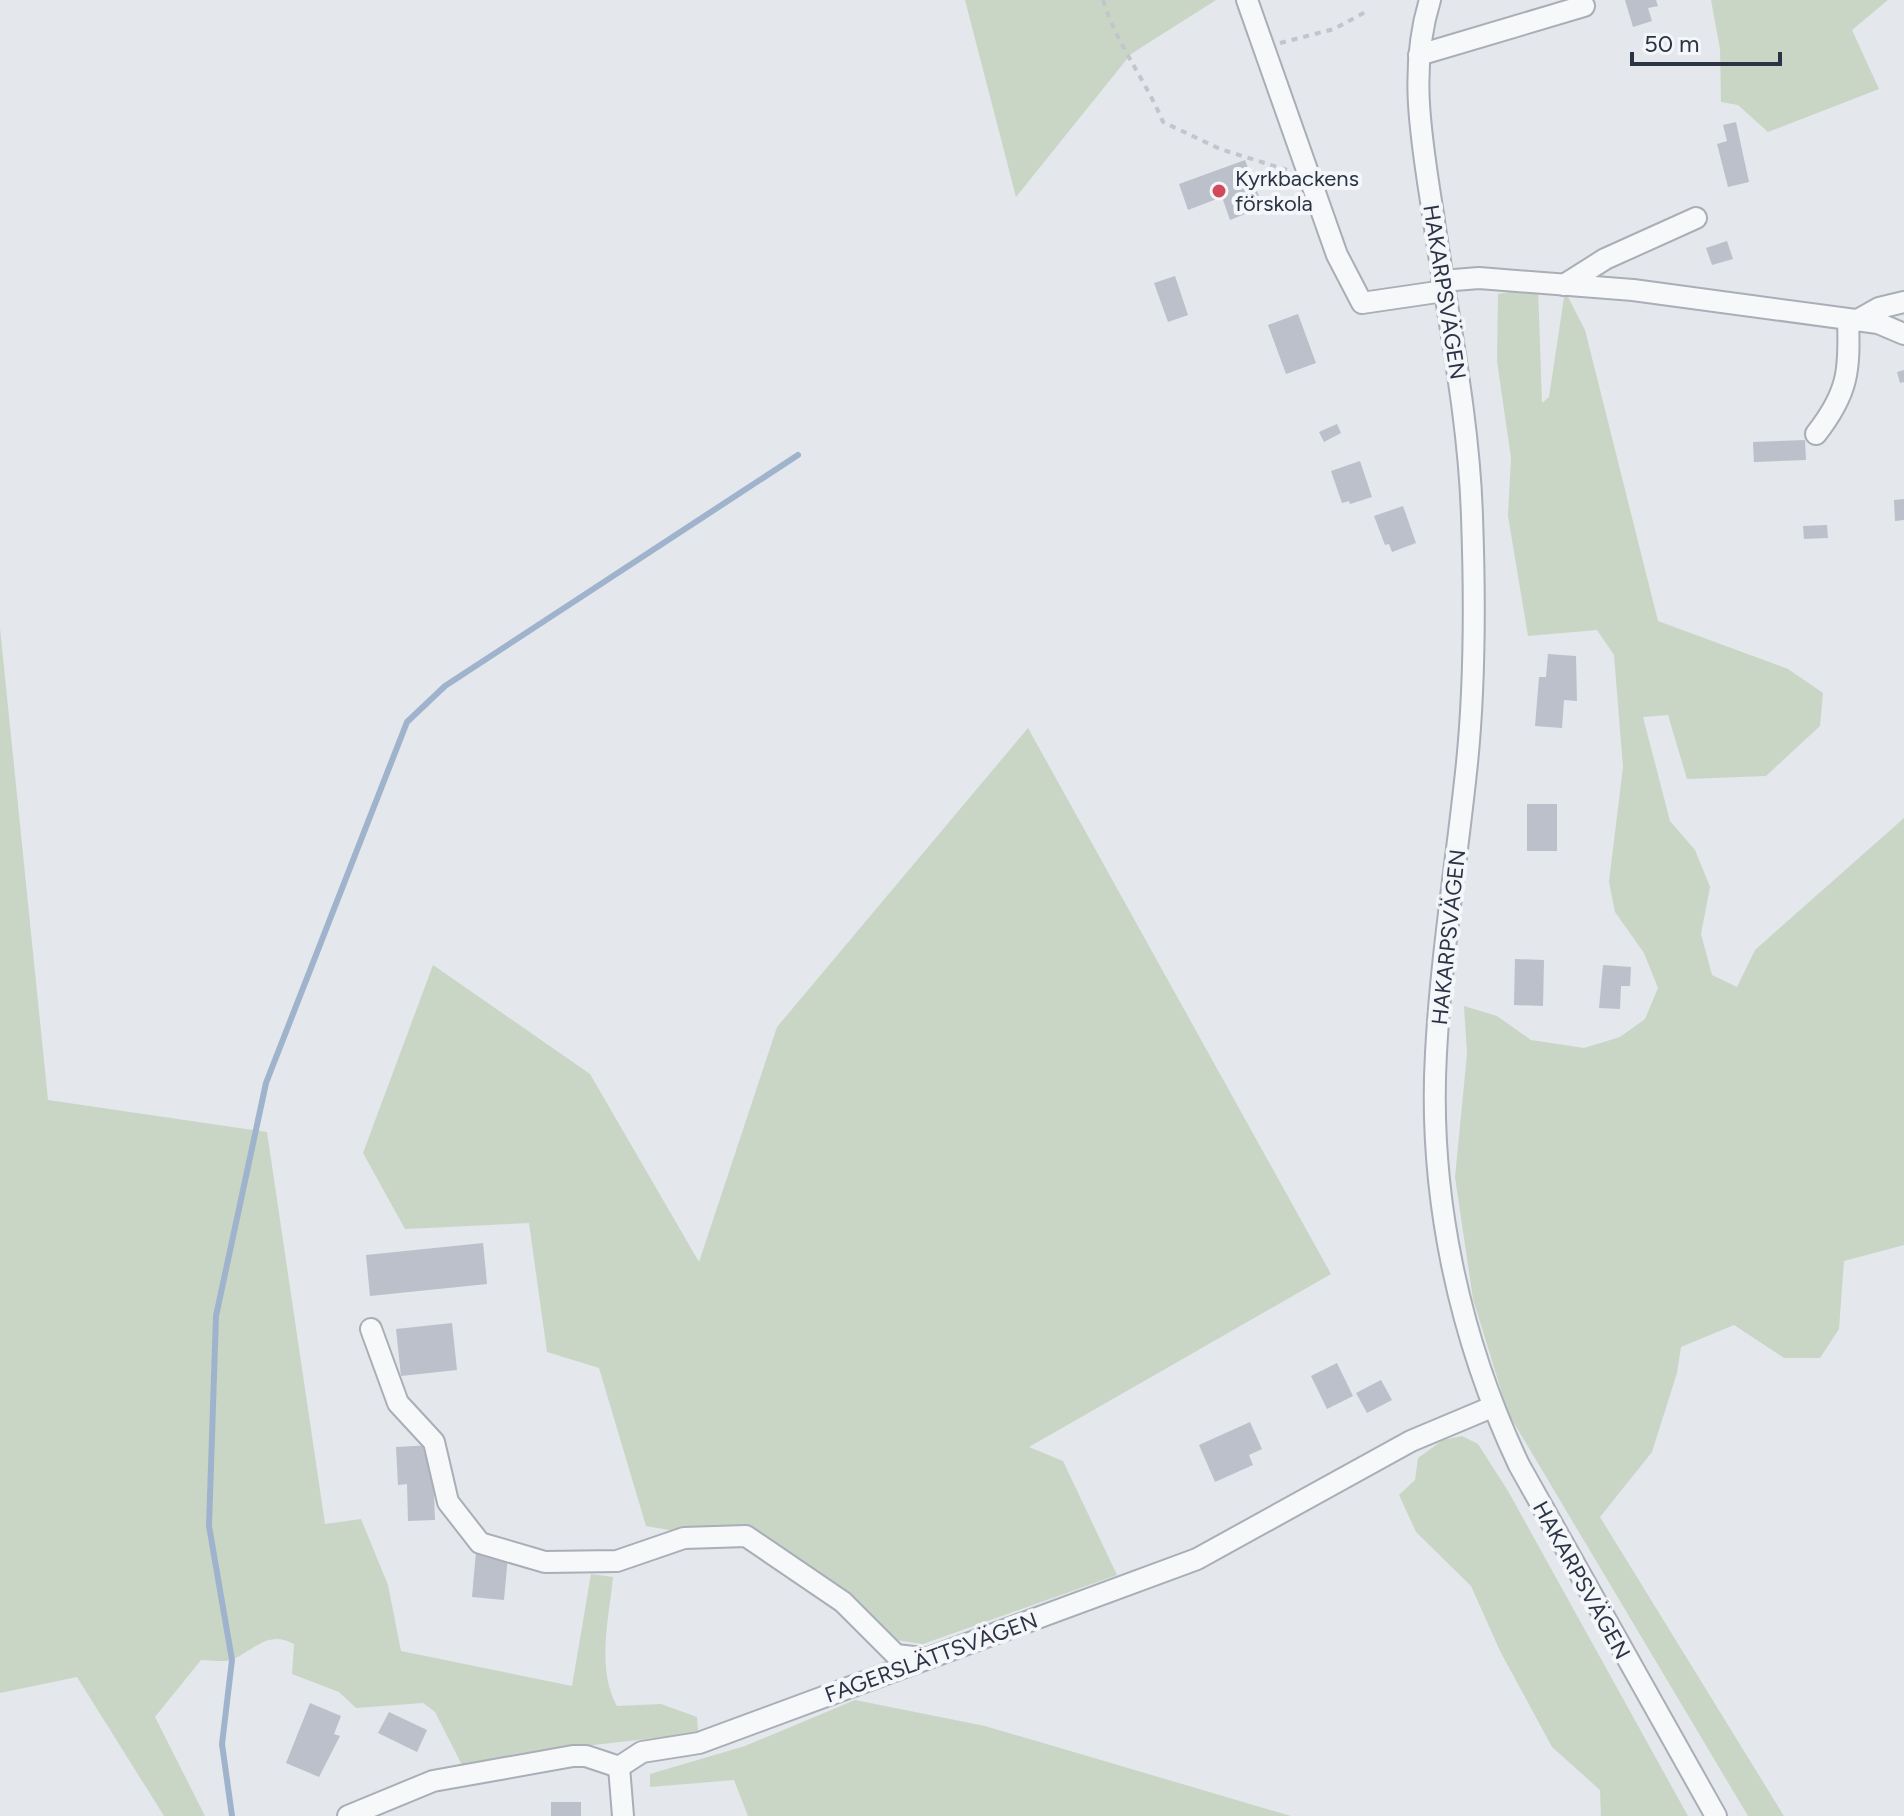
<svg xmlns="http://www.w3.org/2000/svg" width="1904" height="1816" font-family="Figtree,sans-serif">
  <style>
    .green { fill: #c9d6c5 }
    .lines { fill: none; stroke-linecap: round; stroke-linejoin: round }
    .stream { stroke: #9fb4cc; stroke-width: 6 }
    .building { fill: #bbc0ca }
    .minor-casing { stroke: #a9aeb7; stroke-width: 24 }
    .path { stroke: #c2c5cb; stroke-width: 4; stroke-dasharray: 6 6; stroke-linecap: butt }
    .minor { stroke: #f7f8fa; stroke-width: 20 }
    .poi-dot { fill: #d1495b; stroke: #f4f6f9; stroke-width: 3 }
    .labels { text-anchor: middle; stroke-width: 8; stroke-linejoin: round; paint-order: stroke }
    .poi-label { font-size: 22px; fill: #2b3445; stroke: #f4f6f9; text-anchor: start }
    .street-label { font-size: 22px; fill: #2b3445; stroke: #f4f6f9 }
  </style>
  <rect width="100%" height="100%" fill="#e4e7ec"/>
  <!-- green -->
  <g class="green">
    <polygon points="965,0 1216,0 1131,54 1016,197"/>
    <polygon points="1711,0 1888,0 1852,30 1879,89 1768,132 1738,105 1721,102 1720,49"/>
    <polygon points="1538,287 1542,403 1549,397 1565,291 1585,330 1658,621 1788,669 1823,693 1820,726 1766,776 1687,779 1668,715 1643,717 1670,821 1695,850 1710,887 1701,934 1712,975 1737,987 1755,950 1904,818 1904,1245 1844,1261 1839,1329 1820,1358 1784,1358 1734,1325 1681,1347 1677,1373 1652,1452 1600,1517 1784,1816 1748,1816 1508,1413 1473,1299 1455,1177 1467,1054 1464,1006 1497,1016 1531,1040 1584,1048 1620,1037 1645,1019 1658,988 1644,953 1615,912 1609,882 1623,767 1614,655 1597,630 1528,636 1508,516 1511,458 1497,361 1498,294"/>
    <path d="M0,628L48,1100L267,1132L325,1524L361,1519L388,1585L401,1651L572,1686L591,1574L613,1577C609,1619 596,1668 617,1706L661,1704L697,1717L698,1733L516,1754L463,1767L435,1712L423,1703L356,1708L339,1692L292,1674L294,1644C269,1630 256,1648 234,1659C225,1663 211,1660 201,1660L155,1717L205,1816H164L77,1677L0,1693Z"/>
    <polygon points="1028,728 1331,1274 1029,1447 1063,1461 1117,1575 923,1644 861,1635 765,1547 646,1526 599,1368 547,1352 529,1223 405,1229 363,1153 433,965 590,1074 699,1262 777,1027"/>
    <polygon points="1462,1436 1478,1444 1508,1491 1688,1816 1601,1816 1600,1790 1552,1747 1500,1651 1471,1586 1416,1532 1399,1495 1415,1480 1418,1458 1443,1440"/>
    <polygon points="855,1700 985,1726 1291,1816 748,1816 734,1780 650,1787 650,1774 745,1746"/>
  </g>
  <g class="lines">
    <!-- stream -->
    <polyline class="stream" points="232,1816 222,1744 232,1660 209,1526 216,1316 266,1083 407,722 445,686 798,455"/>
  </g>
  <!-- building -->
  <g class="building">
    <polygon points="1625,0 1656,0 1658,6 1648,8 1652,21 1633,27"/>
    <polygon points="1736,122 1749,182 1728,187 1717,144 1727,141 1723,125"/>
    <polygon points="1245,160 1263,207 1230,220 1222,197 1188,210 1179,184"/>
    <polygon points="1727,241 1733,259 1712,265 1706,248"/>
    <polygon points="1175,276 1188,315 1168,322 1154,283"/>
    <polygon points="1298,314 1316,363 1286,374 1268,325"/>
    <polygon points="1904,370 1904,382 1900,383 1897,372"/>
    <polygon points="1337,424 1341,433 1324,442 1319,432"/>
    <polygon points="1805,440 1806,460 1754,462 1753,442"/>
    <polygon points="1360,461 1372,497 1350,504 1349,501 1342,503 1331,471"/>
    <polygon points="1904,499 1904,520 1895,521 1894,500"/>
    <polygon points="1403,506 1416,543 1392,552 1389,544 1385,545 1374,516"/>
    <polygon points="1827,525 1828,538 1804,539 1803,526"/>
    <polygon points="1548,654 1576,656 1577,701 1564,700 1562,728 1535,726 1539,677 1546,677"/>
    <rect x="1527" y="804" width="30" height="47"/>
    <polygon points="1515,959 1544,960 1543,1006 1514,1005"/>
    <polygon points="1603,965 1631,967 1630,986 1621,986 1620,1009 1599,1008"/>
    <polygon points="483,1243 487,1284 370,1296 366,1255"/>
    <polygon points="452,1323 457,1370 401,1376 396,1329"/>
    <polygon points="1337,1363 1353,1396 1327,1409 1311,1376"/>
    <polygon points="1381,1380 1392,1400 1367,1413 1356,1393"/>
    <polygon points="1250,1422 1262,1449 1249,1455 1253,1465 1215,1482 1199,1445"/>
    <polygon points="432,1445 435,1520 408,1521 407,1484 398,1485 396,1447"/>
    <polygon points="476,1552 508,1556 504,1600 472,1597"/>
    <polygon points="310,1703 341,1716 334,1734 340,1736 319,1777 286,1763"/>
    <polygon points="389,1712 427,1730 417,1752 378,1733"/>
    <rect x="551" y="1802" width="30" height="14"/>
  </g>
  <g class="lines">
    <defs>
      <g id="minor">
        <polyline points="1247,0 1337,255 1362,303 1444,291"/>
        <path d="M1430,0C1408,70 1422,143 1433,214C1447,315 1469,416 1472,517C1475,599 1475,683 1467,763C1457,860 1441,956 1436,1053C1428,1194 1459,1338 1519,1465L1716,1816"/>
        <polyline points="1419,55 1584,6"/>
        <polyline points="1442,281 1479,278 1633,290 1878,323 1904,334"/>
        <polyline points="1564,285 1605,259 1696,218"/>
        <polyline points="1856,321 1879,308 1904,302"/>
        <path d="M1816,434C1848,393 1850,371 1848,320"/>
        <polyline points="371,1329 398,1403 434,1442 448,1502 480,1543 545,1562 617,1561 684,1538 746,1536 843,1602 896,1655 922,1658"/>
        <polyline points="619,1767 623,1816"/>
        <polyline points="348,1816 433,1781 573,1756 586,1756 619,1767 642,1752 699,1743 1197,1559 1411,1441 1492,1407"/>
      </g>
    </defs>
    <!-- minor casing -->
    <use href="#minor" class="minor-casing"/>
    <!-- path -->
    <g class="path">
      <path d="M1103,0C1117,45 1145,79 1163,122L1220,149L1287,170"/>
      <polyline points="1280,43 1334,29 1369,10"/>
    </g>
    <!-- minor -->
    <use href="#minor" class="minor"/>
  </g>
  <!-- markers -->
  <circle class="poi-dot" cx="1219" cy="191" r="8"/>
  <g class="labels">
    <!-- poi labels -->
    <g class="poi-label">
      <text x="1235" y="186">Kyrkbackens<tspan x="1235" dy="25">förskola</tspan></text>
    </g>
    <!-- street labels -->
    <g class="street-label">
      <text transform="translate(1445 292) rotate(81)" y="8">HAKARPSVÄGEN</text>
      <text transform="translate(1448 937) rotate(-84)" y="8">HAKARPSVÄGEN</text>
      <text transform="translate(1582 1580) rotate(61)" y="8">HAKARPSVÄGEN</text>
      <text transform="translate(931 1657) rotate(-20)" y="8">FAGERSLÄTTSVÄGEN</text>
    </g>
  </g>
  <!-- scale -->
  <path d="M1632 52v12h148v-12" fill="none" stroke="#2b3445" stroke-width="4"/>
  <text x="1644" y="52" font-size="24" fill="#2b3445" stroke="#f4f6f9" stroke-width="6" paint-order="stroke">50 m</text>
</svg>
